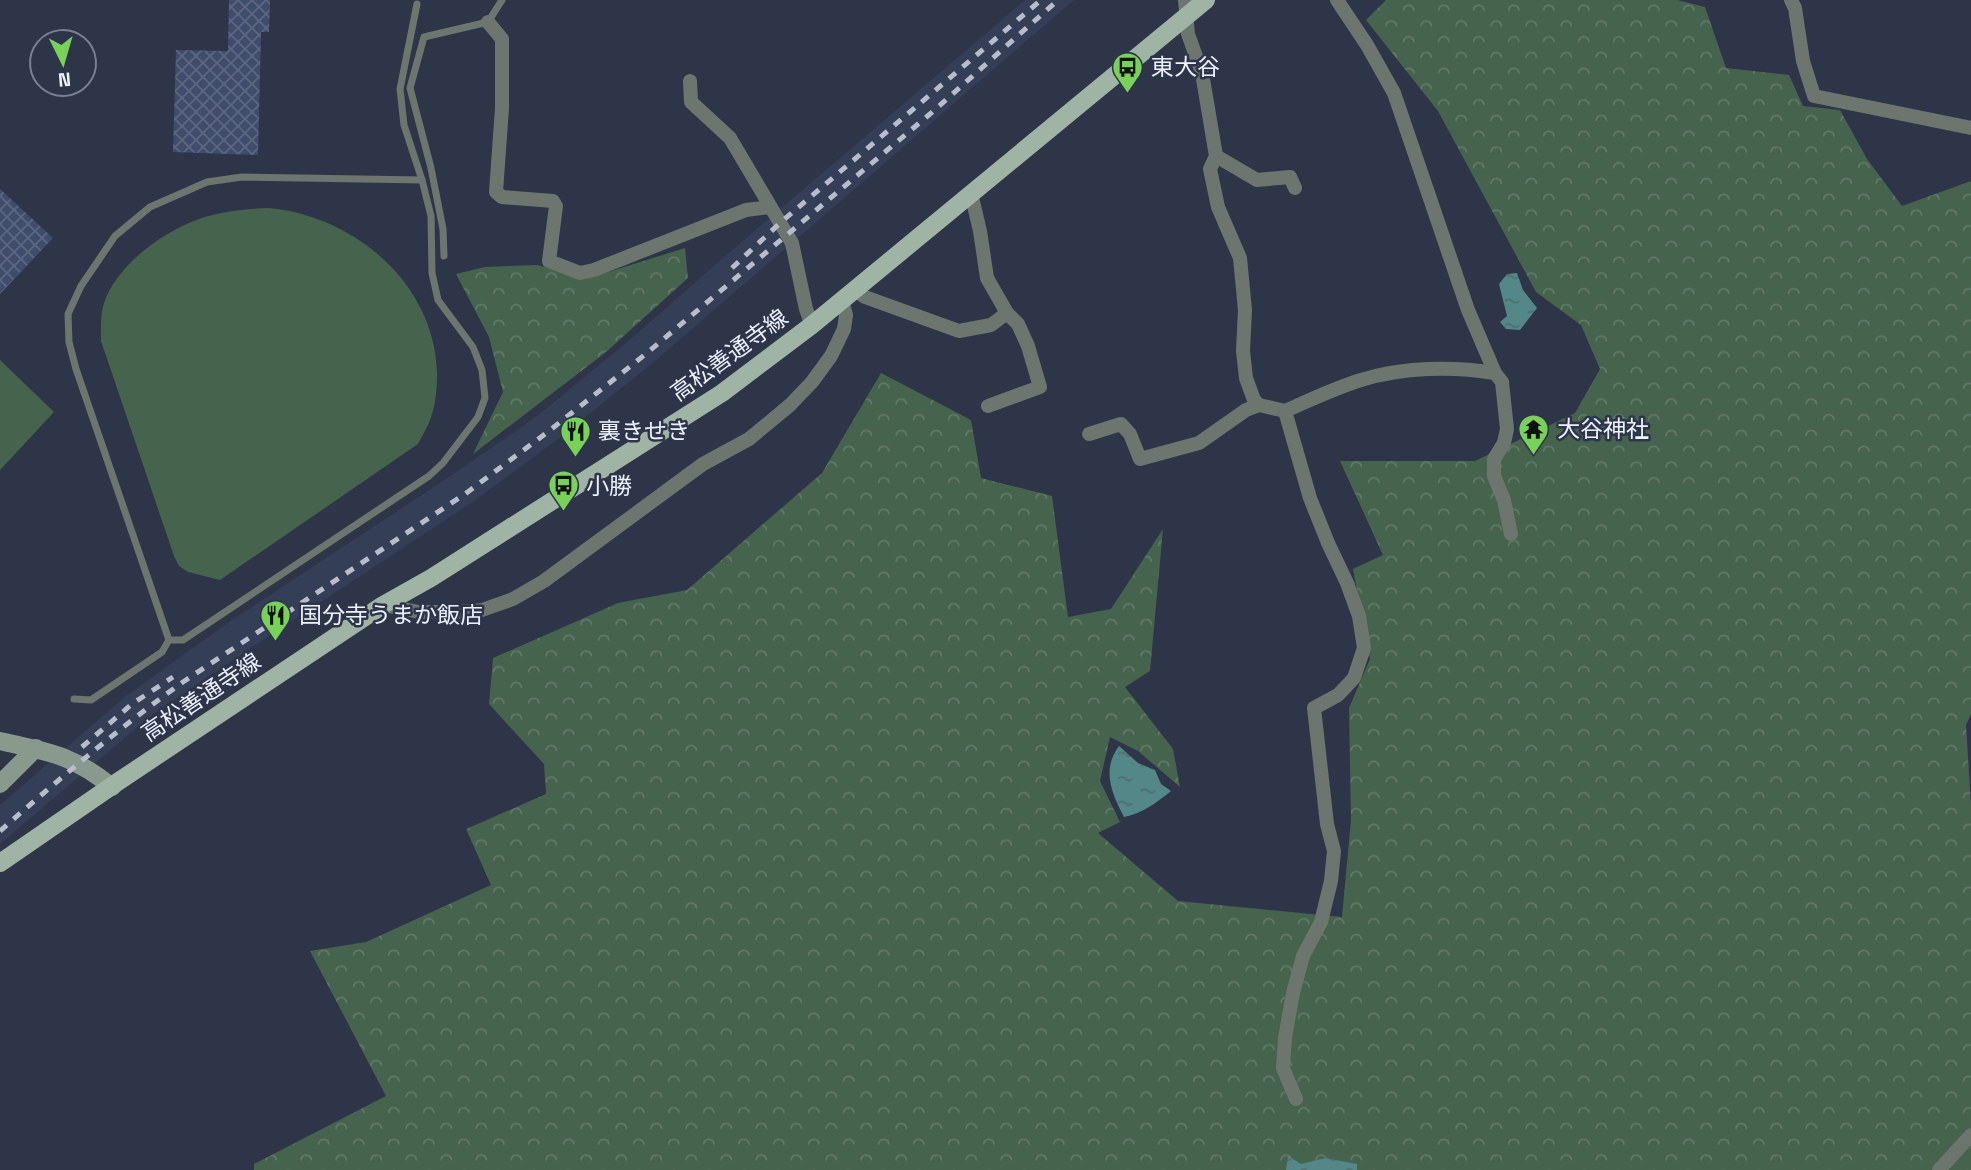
<svg xmlns="http://www.w3.org/2000/svg" width="1971" height="1170" font-family="'Space Grotesk','Noto Sans JP',sans-serif">
  <style>
    .built { fill: #343e57 }
    .grass { fill: #46634d }
    .forest { fill: url(#forest-crowns) }
    .water { fill: url(#water-ripples) }
    .building { fill: url(#building-cross-hatch) }
    .lines { fill: none; stroke-linecap: round; stroke-linejoin: round }
    .lane { stroke: #6c766e; stroke-width: 7 }
    .street { stroke: #6c766e; stroke-width: 14 }
    .secondary { stroke: #89998d; stroke-width: 18 }
    .primary { stroke: #a0b4a5; stroke-width: 18 }
    .rail { stroke: #b7bdcb; stroke-width: 5; stroke-dasharray: 9 9; stroke-linecap: butt }
    .labels { text-anchor: middle; stroke-width: 5; stroke-linejoin: round; paint-order: stroke }
    .poi-label { font-size: 23px; fill: #ecf1fe; stroke: #2e3549; text-anchor: start }
    .street-label { font-size: 23px; fill: #ecf1fe; stroke: #2e3549 }
  </style>
  <defs>
    <pattern id="forest-crowns" width="20" height="18" patternUnits="userSpaceOnUse" patternTransform="scale(1.75)"><rect width="20" height="18" fill="#46634d"/><path d="M2 6a3 3 0 1 1 6 0M12 15a3 3 0 1 1 6 0" fill="none" stroke="#617a68"/></pattern>
    <pattern id="water-ripples" width="26" height="14" patternUnits="userSpaceOnUse" patternTransform="scale(1.75)"><rect width="26" height="14" fill="#548787"/><path d="M2 4q2-2 4 0t4 0M15 11q2-2 4 0t4 0" fill="none" stroke="#4f6e6f"/></pattern>
    <pattern id="building-cross-hatch" width="8" height="8" patternUnits="userSpaceOnUse" patternTransform="scale(1.75)"><rect width="8" height="8" fill="#404c6b"/><path d="M0 0l8 8M0 8l8-8" fill="none" stroke="#5c6681"/></pattern>
  </defs>
  <rect width="100%" height="100%" fill="#2e3549"/>
  <!-- built -->
  <polygon class="built" points="1025,0 1074,0 655,361 558,439 473,502 248,650 148,718 0,844 0,805 126,696 229,622 452,475 537,416 633,337 724,257"/>
  <!-- grass -->
  <g class="grass">
    <path d="M268,208C353,215 435,283 437,373C437,388 436,405 430,420C427,428 422,436 418,444L220,580L188,572L179,566L174,556L101,341C101,329 100,315 104,303C116,266 162,232 199,219C221,211 245,209 268,208Z"/>
    <polygon points="0,360 54,412 0,470"/>
  </g>
  <!-- forest -->
  <g class="forest">
    <polygon points="1386,0 1677,0 1705,7 1726,68 1789,75 1803,106 1840,110 1867,159 1902,206 1971,181 1971,714 1966,725 1971,805 1971,1170 254,1170 254,1164 386,1096 310,951 366,942 491,885 466,829 546,794 544,764 489,704 493,658 618,603 687,590 822,473 881,373 971,420 981,478 1052,496 1068,617 1111,609 1163,529 1150,671 1125,687 1173,749 1180,787 1138,751 1110,737 1100,781 1120,822 1098,833 1178,901 1342,917 1351,820 1349,708 1370,659 1353,569 1383,555 1340,461 1475,461 1575,413 1600,369 1581,325 1536,292 1438,111 1366,20"/>
    <polygon points="685,248 688,278 606,352 473,454 503,392 489,337 456,274 485,267 537,265 589,278"/>
  </g>
  <!-- water -->
  <g class="water">
    <polygon points="1517,273 1523,290 1537,308 1520,330 1506,329 1500,322 1507,316 1499,284 1507,274"/>
    <path d="M1119,746L1138,763L1155,770L1161,784L1171,791C1156,803 1143,813 1124,817C1112,794 1101,770 1119,746Z"/>
    <polygon points="1288,1156 1301,1164 1325,1158 1357,1164 1357,1170 1286,1170"/>
  </g>
  <!-- building -->
  <g class="building">
    <polygon points="229,0 270,0 269,32 261,32 258,155 173,152 176,50 228,51"/>
    <polygon points="0,189 53,238 0,294"/>
  </g>
  <g class="lines">
    <!-- lane -->
    <g class="lane">
      <polyline points="444,256 443,229 431,168 410,88 424,37 488,22 502,0"/>
      <polyline points="169,640 76,369 69,342 68,314 81,286 115,236 150,207 207,182 242,177 422,180"/>
      <polyline points="74,699 91,700 162,652 169,640 183,640 429,476 443,463 478,417 485,398 482,370 473,347 438,300 432,273 431,216 422,180 404,125 400,89 417,4"/>
    </g>
    <!-- street -->
    <g class="street">
      <polyline points="1185,0 1188,34 1202,73 1216,156 1210,169 1218,207 1240,258 1245,310 1243,351 1246,378 1254,400 1259,405 1285,411 1310,498 1328,543 1347,583 1359,616 1364,648 1354,678 1338,695 1314,708 1327,824 1334,851 1331,881 1321,922 1303,956 1293,993 1285,1038 1283,1068 1296,1099"/>
      <polyline points="1337,0 1367,45 1394,93 1468,310 1495,373 1502,382 1507,429 1504,443 1494,459 1494,476 1504,500 1511,534"/>
      <polyline points="1791,0 1795,8 1803,61 1814,96 1971,128"/>
      <polyline points="488,22 502,39 502,108 496,192 502,197 553,201 556,206 549,261 580,273 594,270 746,210 770,207"/>
      <polyline points="690,81 691,102 730,138 792,243 806,309 812,325"/>
      <polyline points="1216,156 1257,180 1290,177 1295,188"/>
      <polyline points="971,193 980,231 987,278 1007,313 1018,324 1028,346 1040,387 988,406"/>
      <polyline points="855,290 865,297 959,331 991,325 1007,313"/>
      <path d="M1285,411C1310,400 1335,388 1361,380C1403,367 1452,366 1495,373"/>
      <polyline points="1089,434 1121,424 1130,434 1140,459 1199,443 1246,410 1259,405"/>
      <polyline points="383,605 419,612 459,612 482,610 513,599 544,581 703,464 749,439 790,405 812,382 831,356 844,329 846,315 842,301"/>
      <polyline points="1939,1170 1971,1135"/>
    </g>
    <!-- secondary -->
    <g class="secondary">
      <path d="M0,741C48,752 72,754 112,787"/>
      <polyline points="0,784 36,748"/>
    </g>
    <!-- primary -->
    <polyline class="primary" points="0,863 119,781 383,605 431,578 722,393 812,325 1206,0"/>
    <!-- rail -->
    <g class="rail">
      <polyline points="732,268 780,223 1041,0"/>
      <polyline points="82,747 132,704 173,677"/>
      <path d="M0,831C59,779 119,728 183,682L465,494L549,431L647,353L930,114L1058,0"/>
    </g>
  </g>
  <!-- icons -->
  <defs>
    <symbol id="bus-pin" viewBox="-11 -11 22 30"><path d="M0 17L-7.5 6A9.5 9.5 0 1 1 7.5 6Z" fill="#78d259" stroke="#2e3549"/><path d="M-5-6H5V4H4V6H2V4H-2V6H-4V4H-5ZM-3.5-4V0h7V-4ZM-3.5 1.2v1.5H-2V1.2ZM2 1.2v1.5H3.5V1.2Z" fill="#111"/></symbol>
    <symbol id="temple-pin" viewBox="-11 -11 22 30"><path d="M0 17L-7.5 6A9.5 9.5 0 1 1 7.5 6Z" fill="#78d259" stroke="#2e3549"/><path d="M0-6L5-2H3V0L6.5 2.5H4V6H1.5V3h-3V6H-4V2.5H-6.5L-3 0V-2H-5Z" fill="#111"/></symbol>
    <symbol id="restaurant-pin" viewBox="-11 -11 22 30"><path d="M0 17L-7.5 6A9.5 9.5 0 1 1 7.5 6Z" fill="#78d259" stroke="#2e3549"/><path d="M-5-6h1v4h1v-4h1v4h1v-4h1v5L-1.5 .5V6h-2V.5L-5-1ZM5-6V6H3V1.5H1.5Q1.5-4 5-6Z" fill="#111"/></symbol>
  </defs>
  <g fill-rule="evenodd">
    <use href="#bus-pin" x="1110" y="50" width="35" height="47"/>
    <use href="#temple-pin" x="1516" y="412" width="35" height="47"/>
    <use href="#restaurant-pin" x="558" y="414" width="35" height="47"/>
    <use href="#bus-pin" x="546" y="468" width="35" height="47"/>
    <use href="#restaurant-pin" x="258" y="598" width="35" height="47"/>
  </g>
  <g class="labels">
    <!-- poi labels -->
    <g class="poi-label">
      <text x="1151" y="75">東大谷</text>
      <text x="1557" y="437">大谷神社</text>
      <text x="598" y="439">裏きせき</text>
      <text x="586" y="494">小勝</text>
      <text x="299" y="623">国分寺うまか飯店</text>
    </g>
    <!-- street labels -->
    <g class="street-label">
      <text transform="translate(729 355) rotate(-36)" y="8">高松善通寺線</text>
      <text transform="translate(201 697) rotate(-34)" y="8">高松善通寺線</text>
    </g>
  </g>
  <!-- north arrow -->
  <g transform="translate(63 63) rotate(175)"><circle r="33" fill="#2e3549" stroke="#7a8091" stroke-width="2"/>
  <path d="M0-5L12 26L0 18L-12 26Z" fill="#78d259"/>
  <text y="-10" font-size="19" font-weight="bold" text-anchor="middle" fill="#ecf1fe">N</text>
  </g>
</svg>
